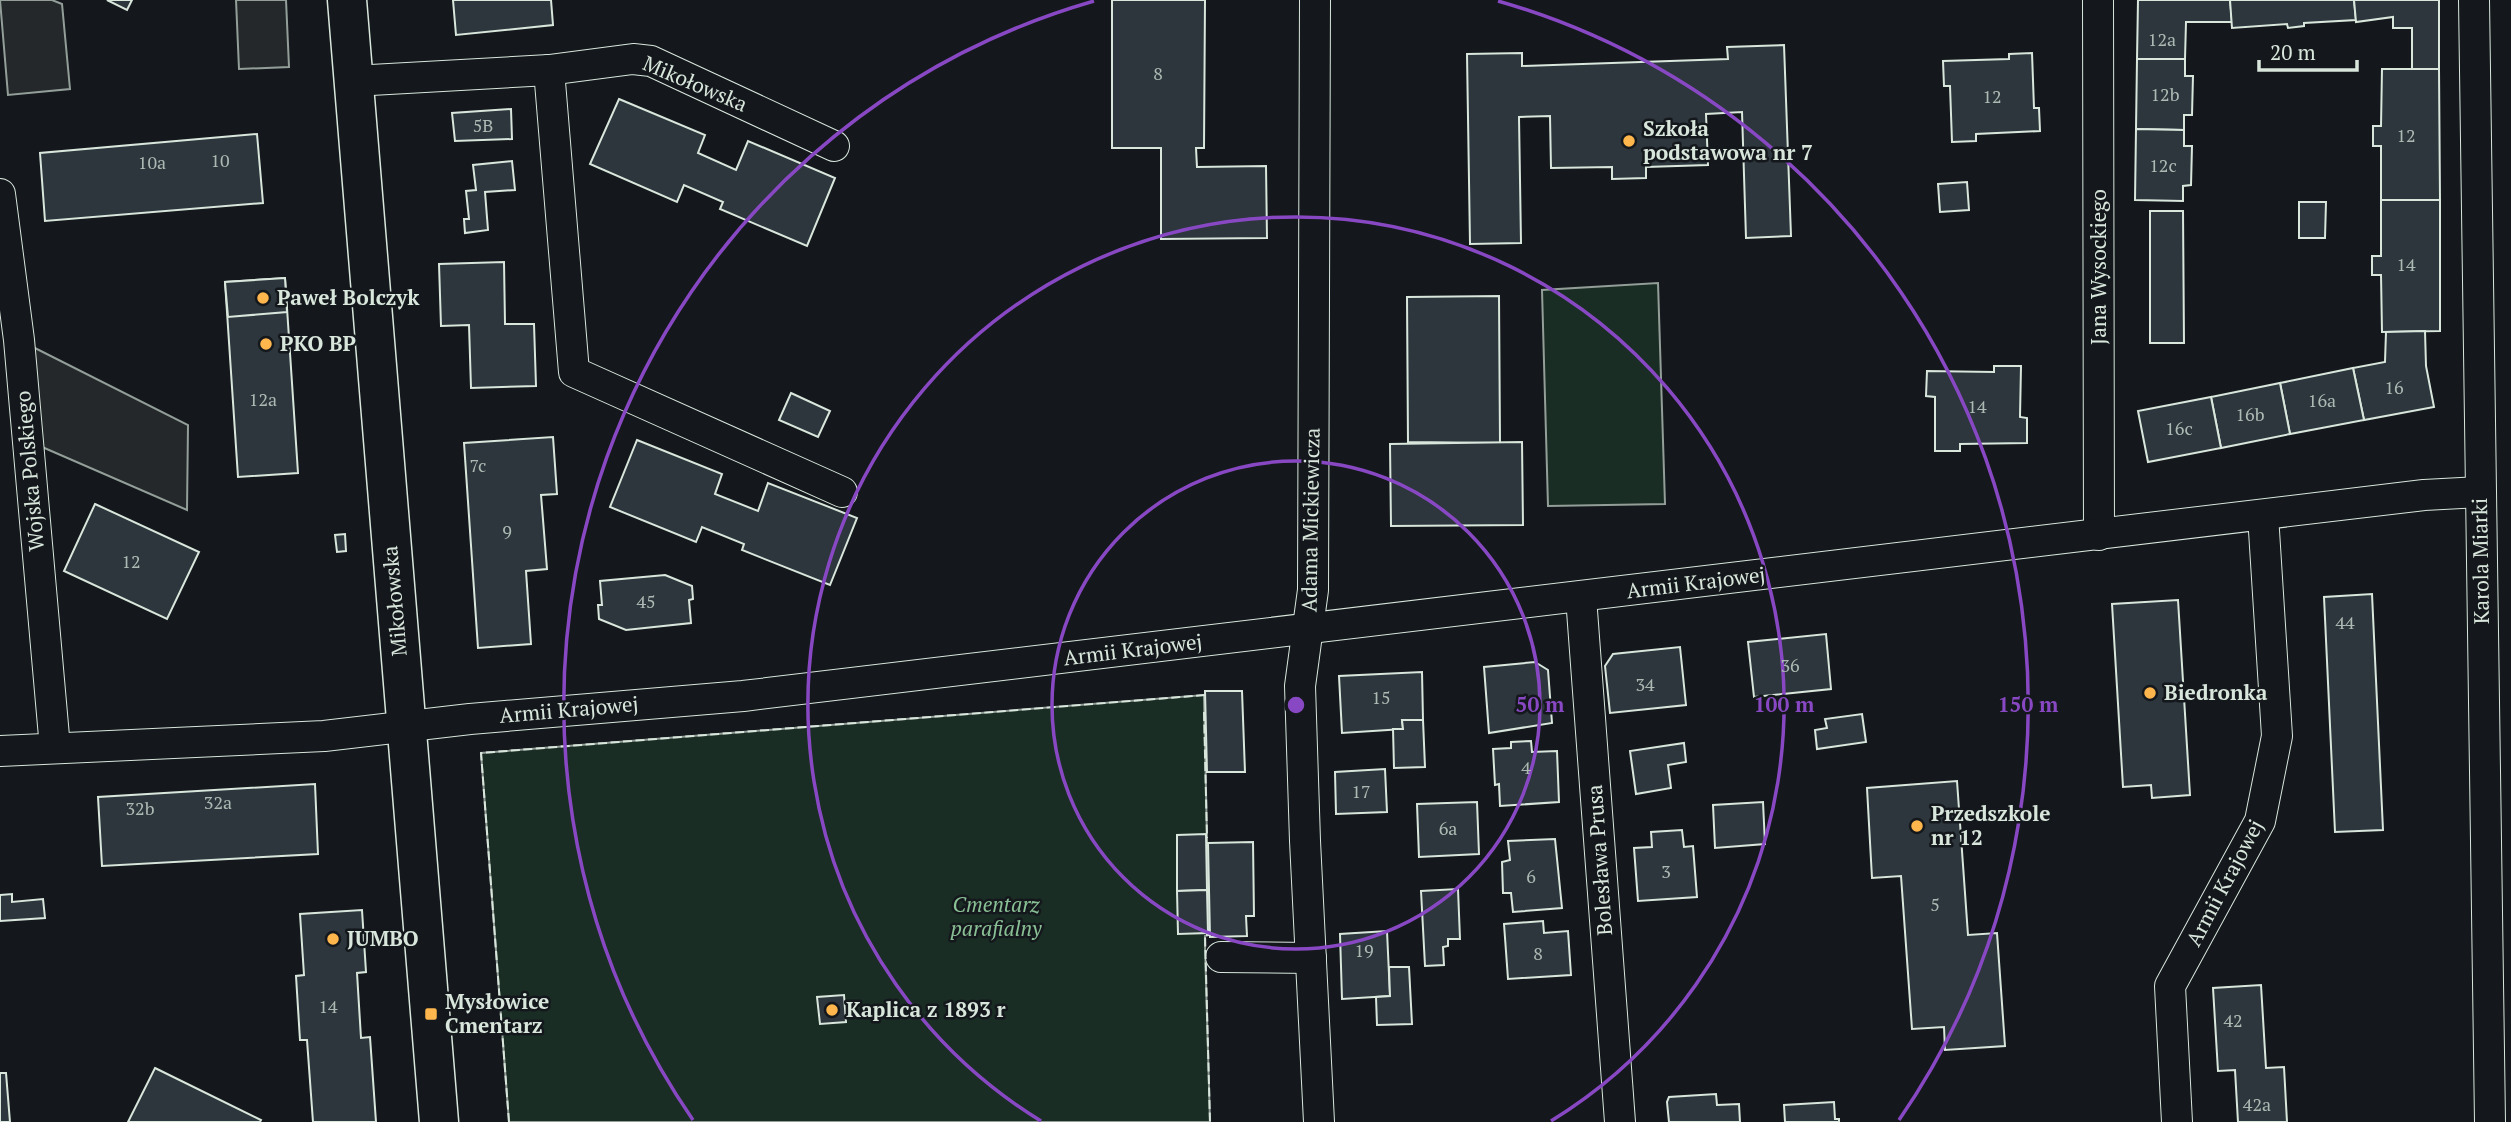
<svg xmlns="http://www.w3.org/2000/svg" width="2511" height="1122" font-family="'PT Serif',serif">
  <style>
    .green { fill: #1a2d24; stroke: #939e99; stroke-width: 2 }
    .parking { fill: #24282b; stroke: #939e99; stroke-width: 2 }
    .building { fill: #2c363c; stroke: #d8e6dc; stroke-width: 2 }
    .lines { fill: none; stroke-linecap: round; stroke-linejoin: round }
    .street-casing { stroke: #d8e6dc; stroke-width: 32 }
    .secondary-casing { stroke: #d8e6dc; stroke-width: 41 }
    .street { stroke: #14181c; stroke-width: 30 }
    .secondary { stroke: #14181c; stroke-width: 38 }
    .fence { stroke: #d8e6dc; stroke-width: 2; stroke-dasharray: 9 3.5; stroke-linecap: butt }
    .ring { fill: none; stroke: #8948c3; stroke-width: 3.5 }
    .poi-dot { fill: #ffb74d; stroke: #14181c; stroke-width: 2.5 }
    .labels { text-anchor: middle; stroke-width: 5; stroke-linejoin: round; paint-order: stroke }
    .number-label { font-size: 18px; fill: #adbab4 }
    .street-label { font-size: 21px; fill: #d8e6dc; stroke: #14181c }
    .poi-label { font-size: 21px; font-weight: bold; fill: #d8e6dc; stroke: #14181c; text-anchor: start }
    .park-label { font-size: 21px; font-style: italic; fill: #8ac095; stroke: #14181c }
    .centre { fill: #8948c3; stroke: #14181c; stroke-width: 3.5 }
    .ring-label { font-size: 21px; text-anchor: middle; font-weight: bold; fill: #8948c3; stroke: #14181c; stroke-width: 5; stroke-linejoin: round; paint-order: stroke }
  </style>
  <rect width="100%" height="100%" fill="#14181c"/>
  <!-- green -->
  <g class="green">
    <polygon points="1658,283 1665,504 1548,506 1542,290"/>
    <polygon points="1204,695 1209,935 1205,936 1205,946 1210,1122 509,1122 481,753"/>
  </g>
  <!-- parking -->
  <g class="parking">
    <polygon points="0,0 52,0 62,4 70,89 8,95"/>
    <polygon points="236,0 286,0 289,67 239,69"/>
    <polygon points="19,340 188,425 187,510 26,440"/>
  </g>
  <!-- building -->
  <g class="building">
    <polygon points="107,0 132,0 127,10"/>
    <polygon points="453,0 551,0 553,25 456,35"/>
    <polygon points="1112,0 1205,0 1204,148 1196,148 1197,167 1266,166 1267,238 1161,239 1161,148 1112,148"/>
    <polygon points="2138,0 2230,0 2232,22 2186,22 2185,59 2137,59"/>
    <polygon points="2230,0 2354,0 2356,20 2304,23 2304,26 2288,28 2287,24 2232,28"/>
    <polygon points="2354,0 2439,0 2439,69 2412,69 2412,28 2393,28 2393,17 2356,22"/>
    <polygon points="1784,45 1791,236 1746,238 1742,112 1706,114 1708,165 1646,167 1646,178 1612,179 1612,167 1551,168 1550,116 1519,117 1521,243 1470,244 1467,54 1522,53 1522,66 1728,59 1727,47"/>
    <polygon points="2032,53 2034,108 2039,108 2040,131 1976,134 1976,141 1952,142 1950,86 1944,86 1943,61 2009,59 2009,54"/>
    <polygon points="2137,59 2185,59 2185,76 2193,76 2192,115 2184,115 2184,130 2136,129"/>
    <polygon points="2382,69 2439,69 2440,200 2381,200 2381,146 2373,146 2373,126 2381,126"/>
    <polygon points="619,99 705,135 698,153 736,170 748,141 835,178 807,246 720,209 723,202 684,185 677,202 590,164"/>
    <polygon points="511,109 512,139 455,141 452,113"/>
    <polygon points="2136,129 2184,130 2184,146 2192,146 2191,185 2183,186 2183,201 2135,200"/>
    <polygon points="257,134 263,203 45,221 40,153"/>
    <polygon points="512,161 515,190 485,192 488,230 465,233 464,219 469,219 466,191 476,190 473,165"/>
    <polygon points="1967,182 1969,210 1940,212 1938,184"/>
    <polygon points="2381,200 2440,200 2440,331 2382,332 2381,275 2372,275 2372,256 2381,256"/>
    <polygon points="2299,202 2326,202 2325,238 2299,238"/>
    <polygon points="2150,211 2183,211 2184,343 2150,343"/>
    <polygon points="504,262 505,324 534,324 536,386 471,388 469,325 441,326 439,264"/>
    <polygon points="285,278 298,473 238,477 225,282"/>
    <polygon points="285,278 287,312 228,317 225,282"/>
    <polygon points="1499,296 1500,443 1408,442 1407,297"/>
    <polygon points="2425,331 2426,366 2434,407 2364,420 2353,368 2385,362 2386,332"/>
    <polygon points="1994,366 2021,366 2020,417 2027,418 2027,443 1960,444 1960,451 1935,451 1935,397 1926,396 1927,371 1994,372"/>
    <polygon points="2353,368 2364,420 2290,434 2280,383"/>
    <polygon points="2280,383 2290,434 2221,448 2211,397"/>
    <polygon points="791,393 830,411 818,437 779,420"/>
    <polygon points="2211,397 2221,448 2148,462 2138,411"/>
    <polygon points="553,437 557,494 541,495 547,569 526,571 531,644 478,648 464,443"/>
    <polygon points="637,440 722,474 715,494 758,511 768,483 857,518 830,585 742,550 744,544 702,527 696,542 610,507"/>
    <polygon points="1522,442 1523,525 1391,526 1390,444"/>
    <polygon points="95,504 199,552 167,619 64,571"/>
    <polygon points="345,534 346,551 337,552 335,535"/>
    <polygon points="665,575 692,586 693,599 689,600 691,623 626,630 599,619 598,605 602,605 600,581"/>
    <polygon points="2372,594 2383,830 2335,832 2324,597"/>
    <polygon points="2178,600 2190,795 2152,798 2151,785 2123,787 2112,604"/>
    <polygon points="1826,634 1831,689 1754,697 1748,642"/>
    <polygon points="1680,647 1686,705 1610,713 1605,666 1613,654"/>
    <polygon points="1535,662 1548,670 1552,723 1489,733 1484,667"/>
    <polygon points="1422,672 1423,720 1402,720 1403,729 1342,733 1339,676"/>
    <polygon points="1205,691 1242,691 1245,772 1207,772"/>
    <polygon points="1862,714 1866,742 1817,749 1815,730 1827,728 1825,719"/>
    <polygon points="1402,720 1423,720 1425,767 1394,768 1393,729 1403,729"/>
    <polygon points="1531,741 1532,752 1557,751 1559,802 1500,806 1499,784 1495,785 1493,749 1511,748 1511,742"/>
    <polygon points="1684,743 1686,762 1668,765 1671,788 1636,794 1630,751"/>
    <polygon points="1385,769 1387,812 1336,814 1335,772"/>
    <polygon points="1957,781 1968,935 1997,933 2005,1046 1945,1050 1944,1027 1912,1029 1901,876 1872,878 1867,788"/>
    <polygon points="315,784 318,854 102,866 98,797"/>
    <polygon points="1477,802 1479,854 1419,857 1417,804"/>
    <polygon points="1763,802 1765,844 1715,848 1713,805"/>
    <polygon points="1682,830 1684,847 1693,846 1697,897 1638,901 1634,848 1652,847 1651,832"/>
    <polygon points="1206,834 1207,890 1177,891 1177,835"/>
    <polygon points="1555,839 1562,908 1513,912 1511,893 1503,893 1502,862 1510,860 1508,841"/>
    <polygon points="1253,842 1254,916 1246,916 1247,936 1210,937 1208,843"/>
    <polygon points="1458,889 1460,939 1448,939 1448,946 1443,947 1444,965 1425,966 1421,891"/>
    <polygon points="1207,890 1208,933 1178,934 1177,891"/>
    <polygon points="12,894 12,902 43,899 45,918 0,921 0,895"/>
    <polygon points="362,910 366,972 357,973 361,1038 370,1037 376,1122 313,1122 307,1040 300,1040 296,976 304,975 300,914"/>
    <polygon points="1543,921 1544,933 1568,931 1571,975 1508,979 1504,924"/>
    <polygon points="1387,931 1390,996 1342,999 1340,934"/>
    <polygon points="1389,967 1409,967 1412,1024 1377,1025 1376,997 1390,996"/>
    <polygon points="2261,985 2266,1068 2284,1067 2287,1122 2238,1122 2235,1070 2218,1071 2213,988"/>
    <polygon points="844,995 846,1022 820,1024 817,997"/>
    <polygon points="155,1068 261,1120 260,1122 128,1122"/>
    <polygon points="0,1073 6,1073 10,1122 0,1122"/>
    <polygon points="1716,1094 1717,1105 1739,1104 1740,1122 1669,1122 1667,1102 1669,1097"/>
    <polygon points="1834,1102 1835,1119 1839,1119 1839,1122 1785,1122 1784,1105"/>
  </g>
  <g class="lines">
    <defs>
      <g id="street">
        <polyline points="1315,0 1313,590 1300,686 1305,841 1319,1122"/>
        <polyline points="2098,0 2099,535"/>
        <polyline points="2474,0 2490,1122"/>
        <polyline points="549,70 574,372 842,492"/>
        <polyline points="353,81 549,70 633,59 651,61 834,146"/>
        <polyline points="0,194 19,340 55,748"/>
        <polyline points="1581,597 1620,1122"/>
        <polyline points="0,751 324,736 470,719 743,696 2424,495 2480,492"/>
        <polyline points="1221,957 1311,958"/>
        <polyline points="2177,1122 2170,986 2260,821 2277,736 2263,515"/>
      </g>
      <polyline id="secondary" points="347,0 439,1122"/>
    </defs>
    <!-- street casing -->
    <use href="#street" class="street-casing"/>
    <!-- secondary casing -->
    <use href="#secondary" class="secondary-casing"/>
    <!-- street -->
    <use href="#street" class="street"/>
    <!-- secondary -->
    <use href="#secondary" class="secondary"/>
    <!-- fence -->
    <g class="fence">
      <polyline points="1204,712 1207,838"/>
      <polyline points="1209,929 1209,935 1205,935 1210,1122"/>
      <polyline points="509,1122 481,753 1204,695 1204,698"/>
    </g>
  </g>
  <!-- distance rings -->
  <g class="ring">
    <circle cx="1296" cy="705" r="244"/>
    <path d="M1041 1121A488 488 0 1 1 1551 1121"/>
    <path d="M693 1120A732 732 0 0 1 1094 1M1498 1A732 732 0 0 1 1899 1120"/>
  </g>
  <!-- markers -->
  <g class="poi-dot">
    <circle cx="1629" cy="141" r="7"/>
    <circle cx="263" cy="298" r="7"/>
    <circle cx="266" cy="344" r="7"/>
    <circle cx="2150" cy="693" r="7"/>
    <circle cx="1917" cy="826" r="7"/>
    <circle cx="333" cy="939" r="7"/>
    <circle cx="832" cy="1010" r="7"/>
    <rect x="424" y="1007" width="14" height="14" rx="3.5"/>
  </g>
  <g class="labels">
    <!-- number labels -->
    <g class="number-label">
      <text x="2162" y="46">12a</text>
      <text x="1158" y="80">8</text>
      <text x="2165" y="101">12b</text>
      <text x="1992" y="103">12</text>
      <text x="483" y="132">5B</text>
      <text x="2406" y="142">12</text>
      <text x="220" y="167">10</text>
      <text x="152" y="169">10a</text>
      <text x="2163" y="172">12c</text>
      <text x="2406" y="271">14</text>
      <text x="2394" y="394">16</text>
      <text x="263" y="406">12a</text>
      <text x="2322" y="407">16a</text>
      <text x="1977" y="413">14</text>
      <text x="2250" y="421">16b</text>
      <text x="2179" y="435">16c</text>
      <text x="478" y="472">7c</text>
      <text x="507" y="538">9</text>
      <text x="131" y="568">12</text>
      <text x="646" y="608">45</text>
      <text x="2345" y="629">44</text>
      <text x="1790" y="672">36</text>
      <text x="1645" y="691">34</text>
      <text x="1381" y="704">15</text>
      <text x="1526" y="774">4</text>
      <text x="1361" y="798">17</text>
      <text x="218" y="809">32a</text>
      <text x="140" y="815">32b</text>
      <text x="1448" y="835">6a</text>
      <text x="1666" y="878">3</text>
      <text x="1531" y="883">6</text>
      <text x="1935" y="911">5</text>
      <text x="1364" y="957">19</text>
      <text x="1538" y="960">8</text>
      <text x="328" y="1013">14</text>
      <text x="2233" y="1027">42</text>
      <text x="2257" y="1111">42a</text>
    </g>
    <!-- street labels -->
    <g class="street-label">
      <text transform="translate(695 84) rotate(23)" y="7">Mikołowska</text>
      <text transform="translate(2099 267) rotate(-90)" y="7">Jana Wysockiego</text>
      <text transform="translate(30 471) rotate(-95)" y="7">Wojska Polskiego</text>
      <text transform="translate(1311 520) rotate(-89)" y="7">Adama Mickiewicza</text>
      <text transform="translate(2481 561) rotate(-91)" y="7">Karola Miarki</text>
      <text transform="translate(1696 583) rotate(-7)" y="7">Armii Krajowej</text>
      <text transform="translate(395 601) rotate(-95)" y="7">Mikołowska</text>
      <text transform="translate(1133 650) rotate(-7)" y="7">Armii Krajowej</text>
      <text transform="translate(569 710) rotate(-5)" y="7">Armii Krajowej</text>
      <text transform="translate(1600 860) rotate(-94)" y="7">Bolesława Prusa</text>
      <text transform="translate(2225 883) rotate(-62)" y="7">Armii Krajowej</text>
    </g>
    <!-- poi labels -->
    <g class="poi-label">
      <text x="1643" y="136">Szkoła<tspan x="1643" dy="24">podstawowa nr 7</tspan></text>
      <text x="277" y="305">Paweł Bolczyk</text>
      <text x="280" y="351">PKO BP</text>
      <text x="2164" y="700">Biedronka</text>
      <text x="1931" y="821">Przedszkole<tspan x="1931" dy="24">nr 12</tspan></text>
      <text x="347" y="946">JUMBO</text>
      <text x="445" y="1009">Mysłowice<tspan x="445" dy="24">Cmentarz</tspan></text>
      <text x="846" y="1017">Kaplica z 1893 r</text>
    </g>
    <!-- park labels -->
    <g class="park-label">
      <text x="996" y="912">Cmentarz<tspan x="996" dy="24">parafialny</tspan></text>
    </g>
  </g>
  <circle cx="1296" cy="705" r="10" class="centre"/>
  <g class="ring-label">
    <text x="1540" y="712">50 m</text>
    <text x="1784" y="712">100 m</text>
    <text x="2028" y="712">150 m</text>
  </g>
  <!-- scale -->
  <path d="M2259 60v10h98v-10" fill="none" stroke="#d8e6dc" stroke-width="3.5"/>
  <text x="2270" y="60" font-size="21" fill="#d8e6dc" stroke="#14181c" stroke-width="5" paint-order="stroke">20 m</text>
</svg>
